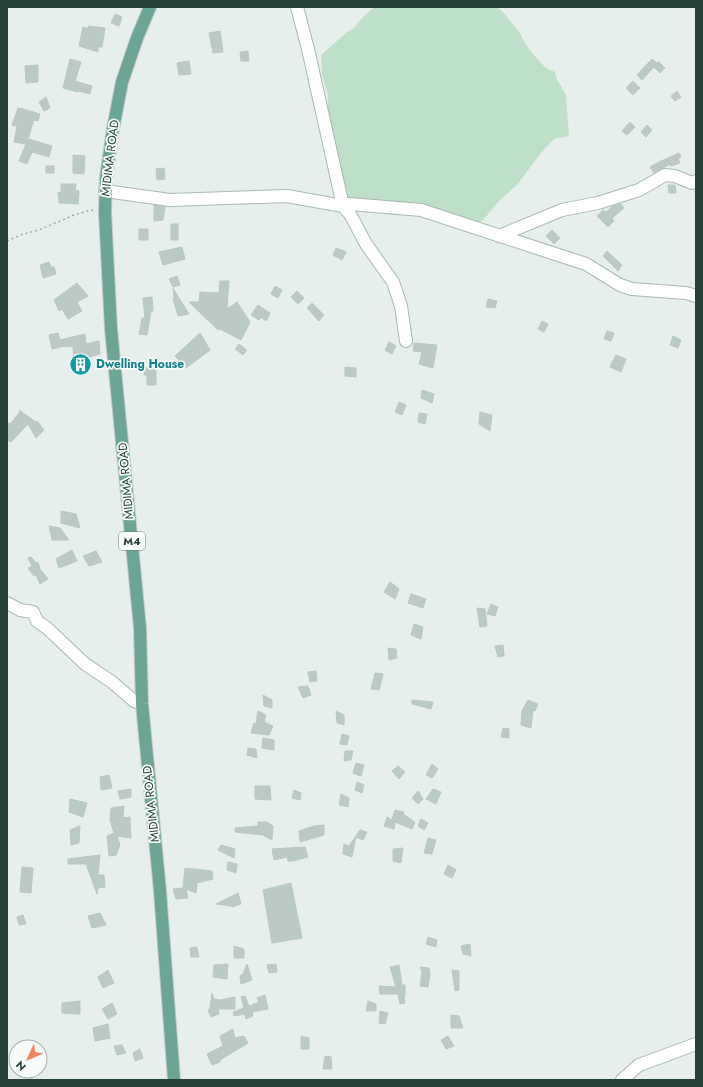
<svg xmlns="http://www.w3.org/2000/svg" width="703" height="1087" font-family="Jost,sans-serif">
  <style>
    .green { fill: #bfe0c8 }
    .building { fill: #bbcac4; stroke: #b8c9c2 }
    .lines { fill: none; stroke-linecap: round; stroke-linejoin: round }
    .minor-casing { stroke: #a8b8b2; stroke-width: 14 }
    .major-casing { stroke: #c2cac8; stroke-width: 14 }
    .path { stroke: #86b3a5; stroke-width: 1.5; stroke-dasharray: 2 3; stroke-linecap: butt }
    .minor { stroke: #fff; stroke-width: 12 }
    .major { stroke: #6aa596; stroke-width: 12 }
    .labels { text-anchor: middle; stroke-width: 3.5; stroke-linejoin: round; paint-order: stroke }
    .shield { fill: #f7fbf9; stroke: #637a73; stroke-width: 1 }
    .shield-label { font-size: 11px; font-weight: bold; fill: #24423a }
    .street-label { font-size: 12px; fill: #24423a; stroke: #f7fbf9 }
    .culture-label { font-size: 12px; font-weight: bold; fill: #0d838f; stroke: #f7fbf9; text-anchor: start }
  </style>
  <rect width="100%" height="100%" fill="#e6efeb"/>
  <!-- green -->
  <polygon class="green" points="374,7 497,7 503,12 520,33 524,41 529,49 539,61 546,68 555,72 557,79 566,95 569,136 554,139 541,153 517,185 500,200 483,220 476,224 354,202 347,198 328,113 328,96 322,74 321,55 347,32 354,28 363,17"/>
  <!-- building -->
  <g class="building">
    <polygon points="115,14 122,17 119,26 111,23"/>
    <polygon points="88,26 105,28 102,47 98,47 98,52 79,46 83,27 88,29"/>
    <polygon points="220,31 223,52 213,53 209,33"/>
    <polygon points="248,51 249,61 241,61 240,52"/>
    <polygon points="70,59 81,62 75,81 92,86 90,94 79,91 78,92 63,88"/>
    <polygon points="652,59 657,63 659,62 665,68 660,73 654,67 642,80 637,75"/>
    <polygon points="189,61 191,74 179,75 177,63"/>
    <polygon points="38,65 38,82 26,83 25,66"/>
    <polygon points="633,81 640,88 633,95 626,88"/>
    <polygon points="677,91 681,97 675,101 671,96"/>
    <polygon points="46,97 50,108 44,111 39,102"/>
    <polygon points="18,108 20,109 20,108 40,114 38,121 34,120 27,142 29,139 52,146 49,157 32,152 27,164 19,161 26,144 14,142 17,126 12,125"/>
    <polygon points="630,122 635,127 627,135 622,131"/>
    <polygon points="647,125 652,130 646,137 641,132"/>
    <polygon points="679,153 681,157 678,159 680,163 671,166 670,164 654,173 650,167 659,162"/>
    <polygon points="73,155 85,156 84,174 73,173"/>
    <rect x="46" y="166" width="8" height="7"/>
    <polygon points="164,168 165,179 157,180 156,169"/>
    <polygon points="61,184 76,184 75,190 79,191 78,204 59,203 58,192 61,193"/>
    <polygon points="668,185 675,185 676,193 669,193"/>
    <polygon points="621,204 624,208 612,218 614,221 608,227 597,216 603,210 606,212 613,206"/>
    <polygon points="154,205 165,207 163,220 154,221"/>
    <rect x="171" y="224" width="7" height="16"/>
    <rect x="139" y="229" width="9" height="11"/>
    <polygon points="552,230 560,238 554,244 546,236"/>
    <polygon points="182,247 185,259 163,265 159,252"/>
    <polygon points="336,248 346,252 342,260 333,255"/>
    <polygon points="607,251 622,265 618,271 603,256"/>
    <polygon points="49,262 51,267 54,267 56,274 43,278 40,265"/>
    <polygon points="177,276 180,285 173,287 169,279"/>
    <polygon points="220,281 229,281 227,309 237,302 250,322 241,340 220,329 218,330 189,302 199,302 200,292 219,293"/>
    <polygon points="77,283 88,296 77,302 82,311 68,319 62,309 59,311 54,300"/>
    <polygon points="275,286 282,290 278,298 271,294"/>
    <polygon points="173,288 179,298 189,314 178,316 173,299 174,299"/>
    <polygon points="297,291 304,298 298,304 291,297"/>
    <polygon points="152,297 153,311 151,311 147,335 139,334 142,318 145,318 143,298"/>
    <polygon points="488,299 497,301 495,308 486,307"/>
    <polygon points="312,303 324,315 319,321 307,308"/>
    <polygon points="258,305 270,313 266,321 261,317 259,320 251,315"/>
    <polygon points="542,321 548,324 544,332 538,329"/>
    <polygon points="607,331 614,333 611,341 604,339"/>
    <polygon points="58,333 60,340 85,334 86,344 99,341 100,354 89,357 90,366 86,366 87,372 75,373 75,369 71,370 71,363 74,362 73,346 65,347 65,346 52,349 49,335"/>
    <polygon points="200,333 210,350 186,368 175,356"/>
    <polygon points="673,336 681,340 678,348 670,345"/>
    <polygon points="389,342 396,346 392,354 385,350"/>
    <polygon points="414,343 437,345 433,368 419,364 422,352 413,351"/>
    <polygon points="239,344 247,350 243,355 235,349"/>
    <polygon points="616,355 626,359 621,372 610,367"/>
    <polygon points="156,367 156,385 147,385 147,375 144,375 144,368"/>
    <polygon points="345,367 356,368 356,377 345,376"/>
    <polygon points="422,390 434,394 432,403 421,398"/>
    <polygon points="399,402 406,405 402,415 395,412"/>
    <polygon points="19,410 36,422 37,421 44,430 36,438 28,424 11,442 7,440 7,422 10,424 20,412"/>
    <polygon points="480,412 492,415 490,431 479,424"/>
    <polygon points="419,413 427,414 425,424 418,422"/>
    <polygon points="61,511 76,514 80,528 61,523"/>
    <polygon points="49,526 60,528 69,540 52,540"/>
    <polygon points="72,550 77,561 59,568 56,559"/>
    <polygon points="96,551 102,562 89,566 83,556"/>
    <polygon points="31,557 36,563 38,562 40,569 48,579 40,584 36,575 34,576 28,568 32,566 28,558"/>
    <polygon points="390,582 399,589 395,599 384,592"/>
    <polygon points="411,594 426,599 423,608 408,603"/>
    <polygon points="491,604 498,607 495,616 487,614"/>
    <polygon points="477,608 485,609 487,626 480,627"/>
    <polygon points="414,624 423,627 421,639 411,635"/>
    <polygon points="503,645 504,656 498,657 495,646"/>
    <polygon points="388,648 396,649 397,658 389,660"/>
    <polygon points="316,671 317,681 310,682 308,672"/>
    <polygon points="375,673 383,674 379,690 371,689"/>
    <polygon points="308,686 311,695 303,698 298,687"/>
    <polygon points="263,695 272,700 272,708 264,706"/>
    <polygon points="412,700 433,702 431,709 412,704"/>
    <polygon points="528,700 538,704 535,711 533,710 531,728 521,725 522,711"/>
    <polygon points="258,711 266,715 264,722 273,726 269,735 251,733 254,723 256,724"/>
    <polygon points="336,711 344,715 344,725 337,723"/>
    <polygon points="503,728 509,729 509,738 501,737"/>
    <polygon points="342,734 349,736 347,745 340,744"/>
    <polygon points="263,738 274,740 274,750 262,748"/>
    <polygon points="248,748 256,749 257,758 247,755"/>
    <polygon points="345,751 353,751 351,760 344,761"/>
    <polygon points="356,763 364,765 361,776 353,773"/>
    <polygon points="432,764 438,769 432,778 426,775"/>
    <polygon points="398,766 405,772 399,779 392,771"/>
    <polygon points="109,775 112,788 101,790 100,777"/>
    <polygon points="357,782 364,785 362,793 355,790"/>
    <polygon points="255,786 270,786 271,800 255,799"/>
    <polygon points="131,789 131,797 120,799 118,791"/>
    <polygon points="433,789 441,792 436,804 426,799"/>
    <polygon points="294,790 301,793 300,800 292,798"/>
    <polygon points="418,791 423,799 418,804 412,798"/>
    <polygon points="341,794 349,798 348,807 339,805"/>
    <polygon points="70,799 87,803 83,817 69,812"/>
    <polygon points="124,806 123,818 130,817 131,838 117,836 120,845 116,855 109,856 107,836 114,833 110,820 111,808"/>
    <polygon points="395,810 404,812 403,814 415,822 412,829 395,822 394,829 384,826 387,817 392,820"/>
    <polygon points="421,819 428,823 424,830 418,826"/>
    <polygon points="258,822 267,822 273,826 272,840 263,835 235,832 235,828 258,826"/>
    <polygon points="324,825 324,835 300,842 299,831 314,826"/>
    <polygon points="80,826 79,843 71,845 70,830"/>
    <polygon points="360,830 367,832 363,840 356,837 352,857 343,854 344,844 349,846"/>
    <polygon points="428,838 436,840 432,854 424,853"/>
    <polygon points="221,845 235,849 234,858 218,850"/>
    <polygon points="305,847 308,857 293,861 288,861 287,857 274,860 272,849"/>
    <polygon points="403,848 401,863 393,861 393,849"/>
    <polygon points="100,855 98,875 104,875 105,887 98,888 97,894 86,864 68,864 68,859"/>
    <polygon points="228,862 237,864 236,873 227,870"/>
    <polygon points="448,865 456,870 452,878 444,874"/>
    <polygon points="22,867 33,868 31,893 20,892"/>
    <polygon points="185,868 212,871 213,879 197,883 196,893 186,889 188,898 176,899 173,889 183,888"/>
    <polygon points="291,883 302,938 272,943 263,890"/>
    <polygon points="238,893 241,904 232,907 231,906 216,904"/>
    <polygon points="100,913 106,925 92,928 88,916"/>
    <polygon points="23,915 26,924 19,925 17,917"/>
    <polygon points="428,937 437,940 436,947 426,944"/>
    <polygon points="470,944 471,956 463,954 461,946"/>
    <polygon points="234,946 244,949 244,958 234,958"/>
    <polygon points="197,947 199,957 191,957 190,948"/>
    <polygon points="228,964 227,979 213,977 214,965"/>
    <polygon points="247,964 252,980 241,984 240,976 243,974"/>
    <polygon points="276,964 277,972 269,973 267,965"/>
    <polygon points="399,965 402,985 405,985 405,995 404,995 405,1003 400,1004 398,994 380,994 379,986 396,987 390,967"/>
    <polygon points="420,967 429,968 430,973 428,987 420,986 422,972"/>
    <polygon points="108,970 114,983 103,988 98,977"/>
    <polygon points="452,970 459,971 459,990 455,991"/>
    <polygon points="212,993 214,999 220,1000 235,997 235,1009 218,1009 219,1014 211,1017 208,1010 210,1009"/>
    <polygon points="265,995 268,1009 252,1012 253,1016 246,1019 245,1014 234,1016 233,1012 244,1008 241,997 245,996 249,1006 259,1002 257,998"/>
    <polygon points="80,1001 80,1014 62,1013 62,1003"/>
    <polygon points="368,1001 376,1004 376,1011 366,1011"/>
    <polygon points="112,1003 117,1014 108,1019 102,1009"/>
    <polygon points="380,1011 388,1013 385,1024 379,1023"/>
    <polygon points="451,1015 459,1016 463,1028 451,1028"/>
    <polygon points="108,1024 110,1038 95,1041 93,1028"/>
    <polygon points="233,1029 235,1038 244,1036 248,1043 220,1060 220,1062 212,1065 207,1054 223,1046 220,1036"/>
    <polygon points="301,1036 309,1038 309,1049 301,1049"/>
    <polygon points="448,1036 454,1046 446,1049 441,1040"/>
    <polygon points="122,1045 126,1053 117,1055 114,1046"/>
    <polygon points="140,1049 143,1058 135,1061 133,1053"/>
    <polygon points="325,1056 331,1057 332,1069 323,1069"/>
  </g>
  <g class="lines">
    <defs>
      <g id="minor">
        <polyline points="297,7 308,49 343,206 350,214 366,244 393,282 401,306 406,341"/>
        <polyline points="105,191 170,200 287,196 343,206 350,204 421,210 586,264 620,285 632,289 686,293 696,296"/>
        <polyline points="499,236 562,210 598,203 639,190 665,175 675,176 692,183 696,181"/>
        <polyline points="7,603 20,610 33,612 37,621 47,628 85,664 112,682 134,701 142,704"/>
        <polyline points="622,1080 639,1065 696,1044"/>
      </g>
      <polyline id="major" points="150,7 137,38 122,82 113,129 106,178 105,213 111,329 140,628 142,704 160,891 174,1080"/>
    </defs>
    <!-- minor casing -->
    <use href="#minor" class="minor-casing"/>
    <!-- major casing -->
    <use href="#major" class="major-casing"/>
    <!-- path -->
    <polyline class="path" points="7,241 23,234 39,230 74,215 91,210 95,211"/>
    <!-- minor -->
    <use href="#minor" class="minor"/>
    <!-- major -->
    <use href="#major" class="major"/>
  </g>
  <!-- icons -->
  <defs>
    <symbol id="building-disc" viewBox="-11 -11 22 22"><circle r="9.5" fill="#0f9aa8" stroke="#f7fbf9"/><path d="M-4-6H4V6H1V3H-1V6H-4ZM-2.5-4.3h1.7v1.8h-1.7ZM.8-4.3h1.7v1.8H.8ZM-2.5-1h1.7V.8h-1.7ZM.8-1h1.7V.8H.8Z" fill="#fff"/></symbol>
  </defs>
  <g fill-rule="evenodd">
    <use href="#building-disc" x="68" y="352" width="25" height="25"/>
  </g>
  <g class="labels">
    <!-- shield labels -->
    <rect class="shield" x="119" y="532" width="26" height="18" rx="3"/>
    <g class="shield-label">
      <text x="132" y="545">M4</text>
    </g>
    <!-- street labels -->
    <g class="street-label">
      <text transform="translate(110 158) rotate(-83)" y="4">MIDIMA ROAD</text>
      <text transform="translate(126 481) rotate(-95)" y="4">MIDIMA ROAD</text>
      <text transform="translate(151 804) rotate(-96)" y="4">MIDIMA ROAD</text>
    </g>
    <!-- culture labels -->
    <g class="culture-label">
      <text x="96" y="368">Dwelling House</text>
    </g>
  </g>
  <!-- border -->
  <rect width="703" height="1087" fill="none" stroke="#24423a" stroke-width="16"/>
  <!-- north arrow -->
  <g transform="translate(28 1059) rotate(226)"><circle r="19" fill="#f7fbf9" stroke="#a3b1ad"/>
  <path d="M0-3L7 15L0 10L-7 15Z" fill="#f4845f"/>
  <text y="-6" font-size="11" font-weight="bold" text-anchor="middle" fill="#24423a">N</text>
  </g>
</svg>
